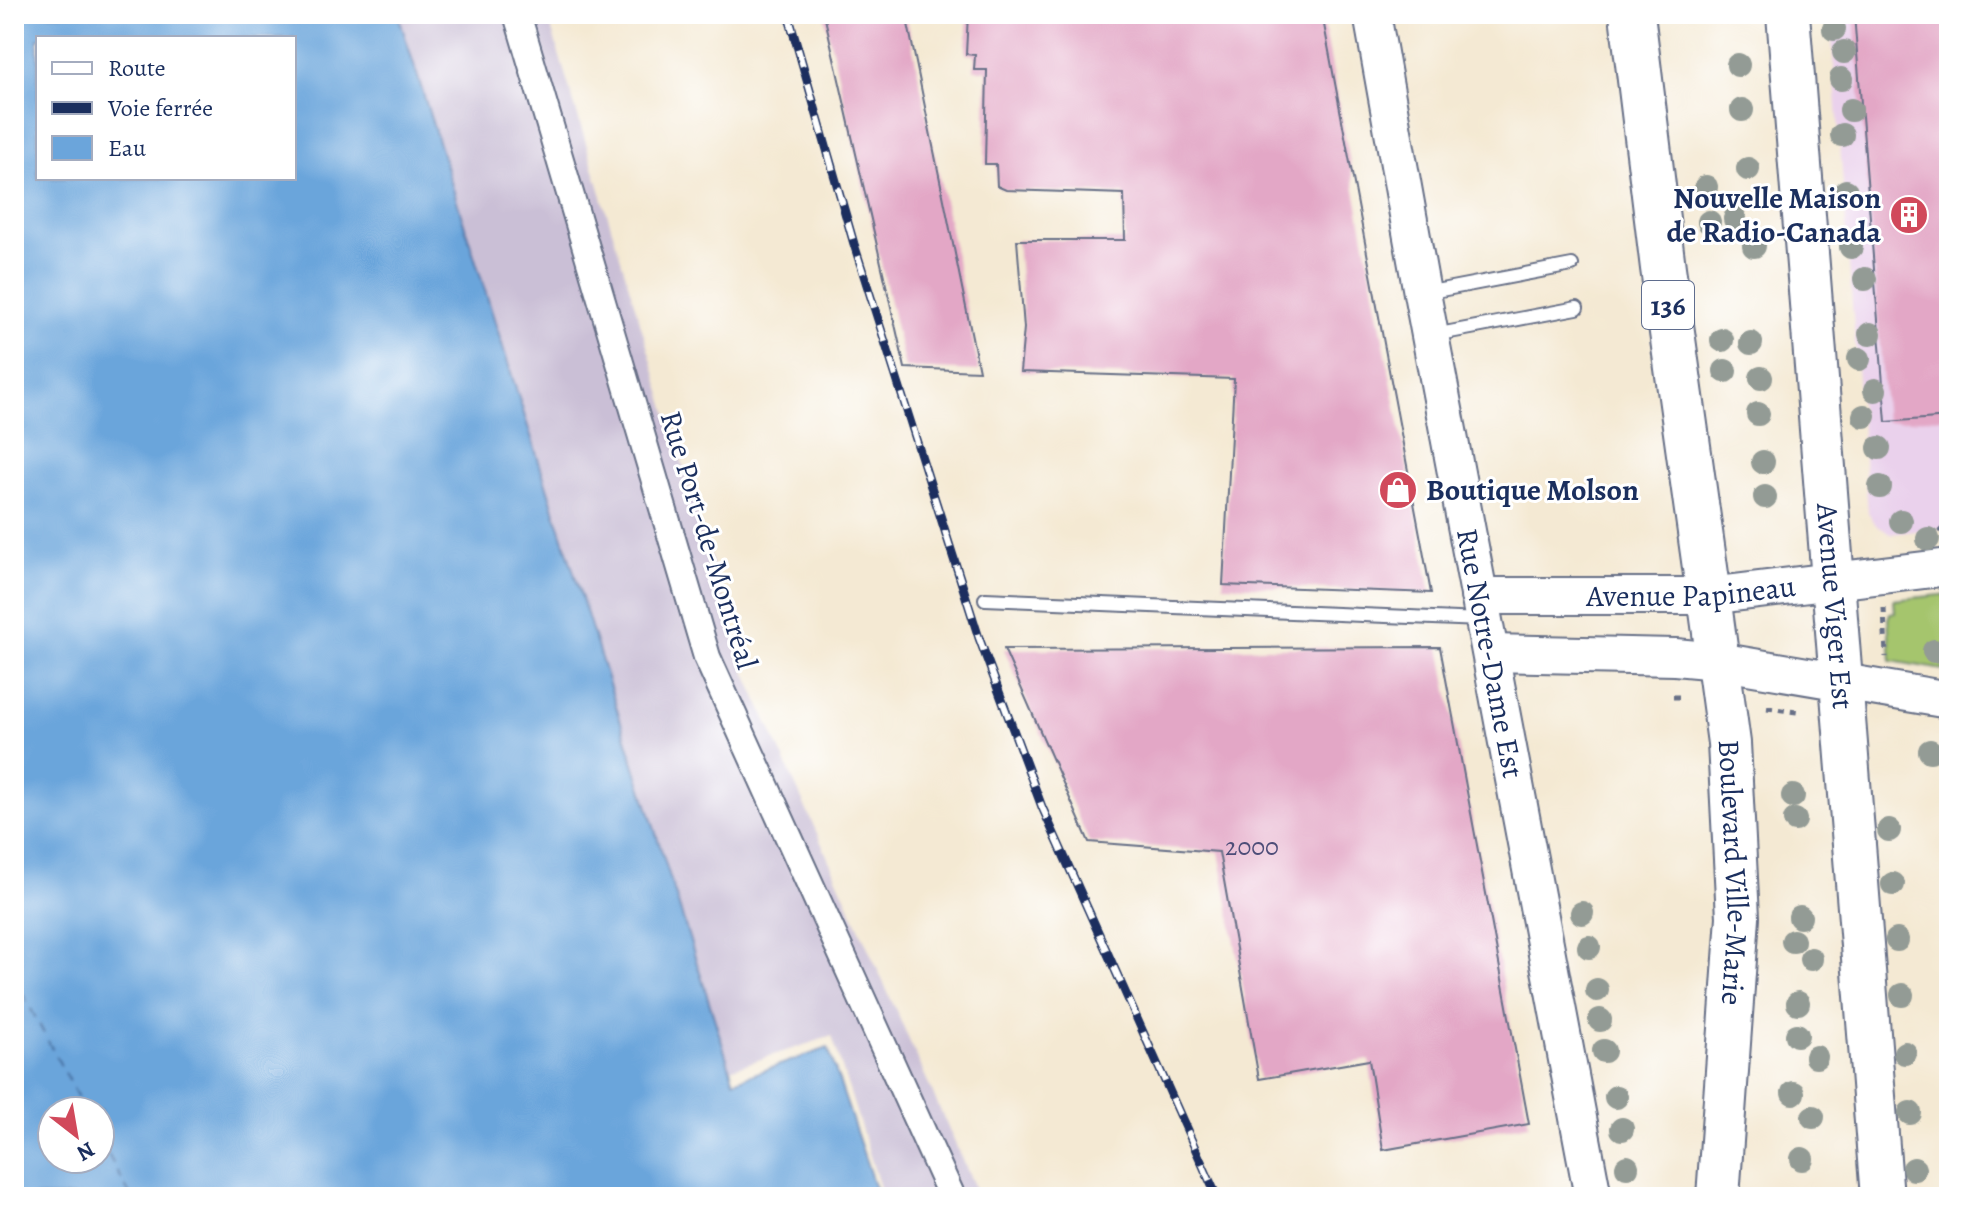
<svg xmlns="http://www.w3.org/2000/svg" width="1963" height="1211" font-family="Alegreya,serif">
  <style>
    .built { fill: #ead1ec }
    .industrial { fill: #cabfd6 }
    .green { fill: #a5c56d; stroke: #607a66; stroke-width: 2 }
    .water { fill: #6ba5db; stroke: #436a9c; stroke-width: 2; fill-rule: evenodd }
    .lines { fill: none; stroke-linecap: round; stroke-linejoin: round }
    .ferry { stroke: #3b5e90; stroke-width: 2; stroke-dasharray: 10 8; stroke-linecap: butt }
    .building { fill: #e3a7c6 }
    .service-casing { stroke: #677087; stroke-width: 16 }
    .minor-casing { stroke: #677087; stroke-width: 30 }
    .secondary-casing { stroke: #677087; stroke-width: 40 }
    .primary-casing { stroke: #677087; stroke-width: 46 }
    .trunk-casing { stroke: #677087; stroke-width: 48 }
    .path { stroke: #677087; stroke-width: 5; stroke-dasharray: 6 6; stroke-linecap: butt }
    .service { stroke: #fff; stroke-width: 12 }
    .minor { stroke: #fff; stroke-width: 26 }
    .secondary { stroke: #fff; stroke-width: 36 }
    .primary { stroke: #fff; stroke-width: 42 }
    .trunk { stroke: #fff; stroke-width: 44 }
    .rail-casing { stroke: #1b2f5e; stroke-width: 9 }
    .rail { stroke: #fff; stroke-width: 6; stroke-dasharray: 18; stroke-linecap: butt }
    .tree { fill: #939b95 }
    .labels { text-anchor: middle; stroke-width: 6; stroke-linejoin: round; paint-order: stroke }
    .number-label { font-size: 26px; fill: #4d4d78 }
    .shield { fill: #fff; stroke: #5f6d8e; stroke-width: 2 }
    .shield-label { font-size: 28px; font-weight: bold; fill: #1b2f5e }
    .poi-label { font-size: 30px; font-weight: bold; fill: #1b2f5e; stroke: #fff; text-anchor: end }
    .street-label { font-size: 30px; fill: #1b2f5e; stroke: #fff }
  </style>
  <rect width="100%" height="100%" fill="#fff"/>
  <filter id="ink" filterUnits="userSpaceOnUse"><feTurbulence type="fractalNoise" baseFrequency=".0125" numOctaves="2"/><feDisplacementMap in="SourceGraphic" scale="16" xChannelSelector="R" yChannelSelector="G"/><feConvolveMatrix kernelMatrix="1 2 1 2 8 2 1 2 1" color-interpolation-filters="sRGB"/></filter>
  <filter id="wash" filterUnits="userSpaceOnUse"><feTurbulence type="fractalNoise" baseFrequency=".006" numOctaves="4" result="noise"/><feDisplacementMap in="SourceGraphic" scale="32" xChannelSelector="R" yChannelSelector="G"/><feGaussianBlur stdDeviation="1.8" result="paint"/><feColorMatrix in="noise" values="0 0 0 0 0 0 0 0 0 0 0 0 0 0 0 0 0 1.4 0 .05"/><feComposite in="paint" operator="in"/></filter>
  <g filter="url(#wash)">
    <rect width="100%" height="100%" fill="#f4e9d3"/>
    <!-- built -->
    <polygon class="built" points="1830,14 1949,14 1949,527 1891,534 1876,525 1868,512"/>
    <!-- industrial -->
    <polygon class="industrial" points="398,14 547,14 746,674 979,1197 883,1197 832,1036 730,1069"/>
    <!-- green -->
    <polygon class="green" points="1949,594 1949,671 1891,661 1888,619 1890,613 1895,612 1894,600"/>
    <!-- water -->
    <path class="water" d="M14,14H398L734,1081L828,1048L878,1197H14ZM38,38H294V178H38ZM52,1111H100V1159H52Z"/>
    <g class="lines">
      <!-- ferry -->
      <g class="ferry">
        <polyline points="14,977 85,1111"/>
        <polyline points="100,1139 131,1197"/>
      </g>
    </g>
    <g id="blocks">
      <!-- building -->
      <g class="building">
        <polygon points="824,14 906,14 979,371 905,368"/>
        <polygon points="968,14 1322,14 1431,593 1223,585 1234,379 1020,372 1024,328 1017,240 1125,240 1124,194 1006,190 997,186 996,164 985,164 987,70 974,70 975,55 966,54"/>
        <polygon points="1854,14 1949,14 1949,417 1886,422"/>
        <polygon points="1440,647 1529,1124 1383,1150 1369,1060 1259,1079 1219,852 1089,842 1004,649"/>
      </g>
    </g>
  </g>
  <g filter="url(#ink)">
    <use href="#blocks" fill-opacity="0" stroke="#677087" stroke-width="2"/>
    <g class="lines">
      <defs>
        <g id="service">
          <polyline points="1425,293 1572,265"/>
          <polyline points="1434,335 1577,308"/>
          <polyline points="985,599 1481,620"/>
        </g>
        <polyline id="minor" points="517,14 707,657 952,1197"/>
        <g id="secondary">
          <path id="s1" d="M1372,14L1422,293L1593,1197"/>
          <path id="s2" d="M1479,596H1709L1949,567"/>
          <polyline points="1491,653 1675,657 1718,661 1949,700"/>
        </g>
        <g id="primary">
          <path id="s3" d="M1788,14L1882,1197"/>
          <path id="s4" d="M1709,596L1729,743L1738,917L1718,1197"/>
        </g>
        <polyline id="trunk" points="1632,14 1663,268 1709,596"/>
      </defs>
      <!-- service casing -->
      <use href="#service" class="service-casing"/>
      <!-- minor casing -->
      <use href="#minor" class="minor-casing"/>
      <!-- secondary casing -->
      <use href="#secondary" class="secondary-casing"/>
      <!-- primary casing -->
      <use href="#primary" class="primary-casing"/>
      <!-- trunk casing -->
      <use href="#trunk" class="trunk-casing"/>
      <!-- path -->
      <g class="path">
        <polyline points="1939,532 1949,523"/>
        <polyline points="1884,608 1886,657"/>
        <polyline points="1673,697 1679,697"/>
        <polyline points="1767,708 1797,712"/>
      </g>
      <!-- service -->
      <use href="#service" class="service"/>
      <!-- minor -->
      <use href="#minor" class="minor"/>
      <!-- secondary -->
      <use href="#secondary" class="secondary"/>
      <!-- primary -->
      <use href="#primary" class="primary"/>
      <!-- trunk -->
      <use href="#trunk" class="trunk"/>
      <defs>
        <polyline id="rail" points="788,14 854,244 979,638 1042,807 1217,1197"/>
      </defs>
      <!-- rail casing -->
      <use href="#rail" class="rail-casing"/>
      <!-- rail -->
      <use href="#rail" class="rail"/>
    </g>
    <!-- trees -->
    <g class="tree">
      <circle cx="1834" cy="29" r="12"/>
      <circle cx="1844" cy="52" r="12"/>
      <circle cx="1738" cy="65" r="12"/>
      <circle cx="1841" cy="79" r="12"/>
      <circle cx="1742" cy="110" r="12"/>
      <circle cx="1851" cy="110" r="12"/>
      <circle cx="1842" cy="135" r="12"/>
      <circle cx="1748" cy="169" r="12"/>
      <circle cx="1706" cy="187" r="12"/>
      <circle cx="1846" cy="191" r="12"/>
      <circle cx="1735" cy="219" r="12"/>
      <circle cx="1709" cy="222" r="12"/>
      <circle cx="1754" cy="246" r="12"/>
      <circle cx="1851" cy="247" r="12"/>
      <circle cx="1865" cy="279" r="12"/>
      <circle cx="1870" cy="334" r="12"/>
      <circle cx="1722" cy="340" r="12"/>
      <circle cx="1751" cy="343" r="12"/>
      <circle cx="1859" cy="359" r="12"/>
      <circle cx="1725" cy="371" r="12"/>
      <circle cx="1761" cy="378" r="12"/>
      <circle cx="1875" cy="390" r="12"/>
      <circle cx="1758" cy="414" r="12"/>
      <circle cx="1864" cy="416" r="12"/>
      <circle cx="1879" cy="448" r="12"/>
      <circle cx="1763" cy="462" r="12"/>
      <circle cx="1880" cy="487" r="12"/>
      <circle cx="1765" cy="497" r="12"/>
      <circle cx="1901" cy="521" r="12"/>
      <circle cx="1928" cy="539" r="12"/>
      <circle cx="1934" cy="651" r="12"/>
      <circle cx="1930" cy="751" r="12"/>
      <circle cx="1793" cy="796" r="12"/>
      <circle cx="1795" cy="820" r="12"/>
      <circle cx="1889" cy="830" r="12"/>
      <circle cx="1893" cy="884" r="12"/>
      <circle cx="1582" cy="913" r="12"/>
      <circle cx="1800" cy="917" r="12"/>
      <circle cx="1897" cy="940" r="12"/>
      <circle cx="1793" cy="941" r="12"/>
      <circle cx="1589" cy="947" r="12"/>
      <circle cx="1811" cy="959" r="12"/>
      <circle cx="1597" cy="990" r="12"/>
      <circle cx="1902" cy="995" r="12"/>
      <circle cx="1798" cy="1003" r="12"/>
      <circle cx="1600" cy="1020" r="12"/>
      <circle cx="1797" cy="1035" r="12"/>
      <circle cx="1604" cy="1051" r="12"/>
      <circle cx="1905" cy="1053" r="12"/>
      <circle cx="1816" cy="1057" r="12"/>
      <circle cx="1793" cy="1093" r="12"/>
      <circle cx="1616" cy="1097" r="12"/>
      <circle cx="1910" cy="1113" r="12"/>
      <circle cx="1813" cy="1117" r="12"/>
      <circle cx="1622" cy="1129" r="12"/>
      <circle cx="1802" cy="1159" r="12"/>
      <circle cx="1627" cy="1167" r="12"/>
      <circle cx="1914" cy="1169" r="12"/>
    </g>
  </g>
  <!-- icons -->
  <defs>
    <symbol id="building-disc" viewBox="-11 -11 22 22"><circle r="9.5" fill="#d1495b" stroke="#fff"/><path d="M-4-6H4V6H1V3H-1V6H-4ZM-2.5-4.3h1.7v1.8h-1.7ZM.8-4.3h1.7v1.8H.8ZM-2.5-1h1.7V.8h-1.7ZM.8-1h1.7V.8H.8Z" fill="#fff"/></symbol>
    <symbol id="shop-disc" viewBox="-11 -11 22 22"><circle r="9.5" fill="#d1495b" stroke="#fff"/><path d="M-5-2.5h2.3a2.7 3.5 0 0 1 5.4 0H5L5.5 6h-11ZM-1.5-2.5h3a1.5 2.3 0 0 0-3 0Z" fill="#fff"/></symbol>
  </defs>
  <g fill-rule="evenodd">
    <use href="#building-disc" x="1887" y="193" width="44" height="44"/>
    <use href="#shop-disc" x="1376" y="468" width="44" height="44"/>
  </g>
  <g class="labels">
    <!-- number labels -->
    <g class="number-label">
      <text x="1252" y="855">2000</text>
    </g>
    <!-- shield labels -->
    <rect class="shield" x="1642" y="281" width="52" height="48" rx="6"/>
    <g class="shield-label">
      <text x="1668" y="315">136</text>
    </g>
    <!-- poi labels -->
    <g class="poi-label">
      <text x="1881" y="208">Nouvelle Maison<tspan x="1881" dy="34">de Radio-Canada</tspan></text>
      <text x="1426" y="500" text-anchor="start">Boutique Molson</text>
    </g>
    <!-- street labels -->
    <g class="street-label">
      <text transform="translate(709 540) rotate(73)" y="10">Rue Port-de-Montréal</text>
      <text dy="10" stroke="none"><textPath href="#s2" startOffset="212">Avenue Papineau</textPath></text>
      <text dy="10" stroke="none"><textPath href="#s3" startOffset="594">Avenue Viger Est</textPath></text>
      <text dy="10" stroke="none"><textPath href="#s1" startOffset="650">Rue Notre-Dame Est</textPath></text>
      <text dy="10" stroke="none"><textPath href="#s4" startOffset="278">Boulevard Ville-Marie</textPath></text>
    </g>
  </g>
  <!-- margin -->
  <rect width="1963" height="1211" fill="none" stroke="#fff" stroke-width="48"/>
  <!-- legend -->
  <rect x="36" y="36" width="260" height="144" fill="#ffffff" stroke="#a4acbf" stroke-width="2"/>
  <rect x="52" y="62" width="40" height="12" fill="#ffffff" stroke="#a4acbf" stroke-width="2"/>
  <text x="108" y="76" font-size="24" fill="#1b2f5e">Route</text>
  <rect x="52" y="102" width="40" height="12" fill="#1b2f5e" stroke="#a4acbf" stroke-width="2"/>
  <text x="108" y="116" font-size="24" fill="#1b2f5e">Voie ferrée</text>
  <rect x="52" y="136" width="40" height="24" fill="#6ba5db" stroke="#a4acbf" stroke-width="2"/>
  <text x="108" y="156" font-size="24" fill="#1b2f5e">Eau</text>
  <!-- north arrow -->
  <g transform="translate(76 1135) rotate(149)"><circle r="38" fill="#ffffff" stroke="#a4acbf" stroke-width="2"/>
  <path d="M0-6L14 30L0 20L-14 30Z" fill="#d1495b"/>
  <text y="-12" font-size="22" font-weight="bold" text-anchor="middle" fill="#1b2f5e">N</text>
  </g>
</svg>
